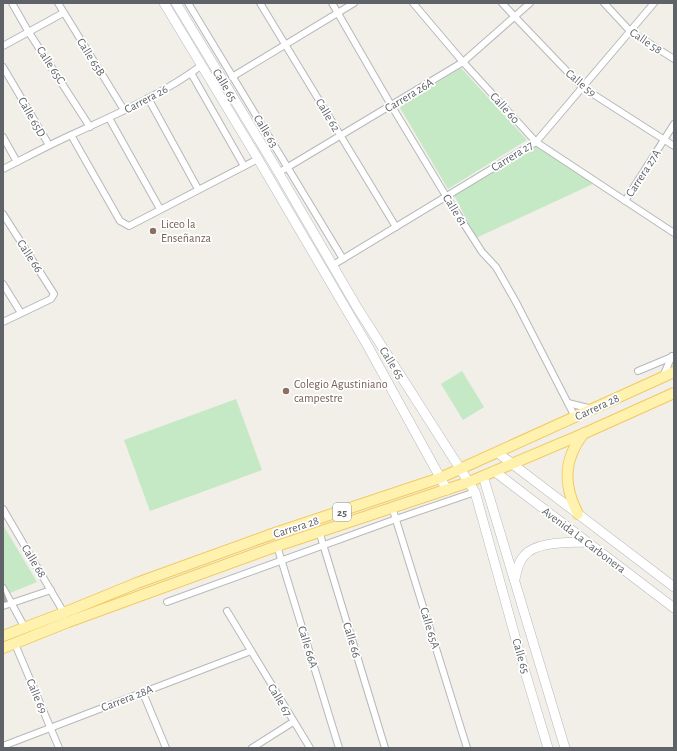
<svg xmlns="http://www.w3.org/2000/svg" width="677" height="751" font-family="'Alegreya Sans',sans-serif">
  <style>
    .green { fill: #c5e8c5 }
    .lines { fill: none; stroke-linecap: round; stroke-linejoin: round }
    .street-casing { stroke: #b5b8bc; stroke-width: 8 }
    .secondary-casing { stroke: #b6babf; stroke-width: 10 }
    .primary-casing { stroke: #f2c960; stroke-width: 12 }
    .street { stroke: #fff; stroke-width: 6 }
    .secondary { stroke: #fff; stroke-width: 9 }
    .primary { stroke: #fff2af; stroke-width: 10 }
    .wall { fill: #afaea9 }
    .education-dot { fill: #8d6e63; stroke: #fff; stroke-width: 1.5 }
    .labels { text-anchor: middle; stroke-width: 3.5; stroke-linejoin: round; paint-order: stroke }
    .shield { fill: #fff; stroke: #8f9295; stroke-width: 1 }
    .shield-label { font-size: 11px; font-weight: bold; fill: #5f6368 }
    .street-label { font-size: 12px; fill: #5f6368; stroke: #fff }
    .education-label { font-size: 12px; fill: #785e54; stroke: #fff; text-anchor: start }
  </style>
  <rect width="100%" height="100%" fill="#f1efe8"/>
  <!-- green -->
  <g class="green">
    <polygon points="461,68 527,140 448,189 399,106"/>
    <polygon points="538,146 595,183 476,238 454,195"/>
    <polygon points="462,371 484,407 463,420 441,384"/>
    <polygon points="236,399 262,470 150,511 124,440"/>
    <polygon points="3,525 37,582 10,593 3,582"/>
  </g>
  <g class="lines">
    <defs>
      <g id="street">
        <polyline points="12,3 28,31 90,127"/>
        <polyline points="58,3 124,110"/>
        <polyline points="188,3 343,259"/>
        <polyline points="260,3 396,227"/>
        <polyline points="332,3 391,105 446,196 482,252 496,267 517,304 575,417"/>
        <polyline points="413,3 463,62 536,142 674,233"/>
        <polyline points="502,3 515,17 582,87 674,146"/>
        <polyline points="604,3 630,31 674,59"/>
        <polyline points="3,46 63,13"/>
        <polyline points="3,67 49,145"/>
        <polyline points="191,73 244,166"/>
        <polyline points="232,77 354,3"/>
        <polyline points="148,98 198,189"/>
        <polyline points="109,118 160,209"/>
        <polyline points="71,135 120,221 129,226 258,159"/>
        <polyline points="3,137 17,162"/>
        <path d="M3,169C25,158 47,146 69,136C114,115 162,95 202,65"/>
        <polyline points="278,173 463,62 530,3"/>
        <polyline points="625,201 674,124"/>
        <polyline points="3,214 54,294 51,299 3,322"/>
        <polyline points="333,265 536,142 654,3"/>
        <polyline points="3,284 21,313"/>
        <polyline points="638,371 674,356"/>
        <polyline points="663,376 672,356"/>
        <polyline points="568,403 592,409"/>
        <polyline points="392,507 467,748"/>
        <polyline points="3,509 64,613"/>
        <polyline points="319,531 385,748"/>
        <polyline points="277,546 339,748"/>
        <polyline points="3,588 25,628"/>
        <polyline points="167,602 396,519 475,492"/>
        <polyline points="3,606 51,590"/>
        <polyline points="227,611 310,748"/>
        <polyline points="15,644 59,748"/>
        <polyline points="143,693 166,748"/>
        <polyline points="3,746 251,651"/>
        <polyline points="252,748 293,722"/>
      </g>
      <g id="secondary">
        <polyline points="164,3 258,159 366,343 447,490"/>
        <polyline points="176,3 273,163 358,309 475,492 523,665 548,748"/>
        <polyline points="498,453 674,587"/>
        <polyline points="494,471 674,608"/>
        <polyline points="483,476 565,748"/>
        <path d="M515,579C517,571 518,562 524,556C535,541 569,543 587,542"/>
      </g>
      <g id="primary">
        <path d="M578,514C563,485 563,459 584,433"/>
        <polyline points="3,636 71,610 137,583 272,534 440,478 674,372"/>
        <polyline points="3,648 68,622 277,546 469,482 585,433 674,393"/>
      </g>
    </defs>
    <!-- street casing -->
    <use href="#street" class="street-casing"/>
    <!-- secondary casing -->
    <use href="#secondary" class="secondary-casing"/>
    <!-- primary casing -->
    <use href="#primary" class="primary-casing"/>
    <!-- street -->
    <use href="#street" class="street"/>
    <!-- secondary -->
    <use href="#secondary" class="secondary"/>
    <!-- primary -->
    <use href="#primary" class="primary"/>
  </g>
  <!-- wall -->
  <polygon class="wall" points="3,589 8,602 3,603"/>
  <!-- markers -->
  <g class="education-dot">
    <circle cx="153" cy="231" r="4"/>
    <circle cx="286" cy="391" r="4"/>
  </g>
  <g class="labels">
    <!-- shield labels -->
    <rect class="shield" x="333" y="503" width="18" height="18" rx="3"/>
    <g class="shield-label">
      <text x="342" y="516">25</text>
    </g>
    <!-- street labels -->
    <g class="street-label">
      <text transform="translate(646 41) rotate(34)" y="4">Calle 58</text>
      <text transform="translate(91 57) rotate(58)" y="4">Calle 65B</text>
      <text transform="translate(51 65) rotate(57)" y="4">Calle 65C</text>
      <text transform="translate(581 83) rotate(40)" y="4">Calle 59</text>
      <text transform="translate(225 85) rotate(59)" y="4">Calle 65</text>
      <text transform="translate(409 95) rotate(-31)" y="4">Carrera 26A</text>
      <text transform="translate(146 99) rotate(-28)" y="4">Carrera 26</text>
      <text transform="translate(505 108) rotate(48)" y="4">Calle 60</text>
      <text transform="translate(328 115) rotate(59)" y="4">Calle 62</text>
      <text transform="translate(32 117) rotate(60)" y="4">Calle 65D</text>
      <text transform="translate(266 131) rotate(59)" y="4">Calle 63</text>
      <text transform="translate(512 156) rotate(-32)" y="4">Carrera 27</text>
      <text transform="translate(643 173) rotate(-57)" y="4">Carrera 27A</text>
      <text transform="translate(455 210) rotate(58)" y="4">Calle 61</text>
      <text transform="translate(30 256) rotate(57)" y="4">Calle 66</text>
      <text transform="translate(392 363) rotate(58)" y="4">Calle 65</text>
      <text transform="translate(597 407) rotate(-25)" y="4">Carrera 28</text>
      <text transform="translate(296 527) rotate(-18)" y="4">Carrera 28</text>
      <text transform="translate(584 540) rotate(37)" y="4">Avenida La Carbonera</text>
      <text transform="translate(34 561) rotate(59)" y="4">Calle 68</text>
      <text transform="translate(430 628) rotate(73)" y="4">Calle 65A</text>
      <text transform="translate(352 640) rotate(73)" y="4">Calle 66</text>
      <text transform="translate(308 647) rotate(73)" y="4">Calle 66A</text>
      <text transform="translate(521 656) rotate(74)" y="4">Calle 65</text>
      <text transform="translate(37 696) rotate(67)" y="4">Calle 69</text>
      <text transform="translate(127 698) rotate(-21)" y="4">Carrera 28A</text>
      <text transform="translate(280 700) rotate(59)" y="4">Calle 67</text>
    </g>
    <!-- education labels -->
    <g class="education-label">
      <text x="161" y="228">Liceo la<tspan x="161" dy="14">Enseñanza</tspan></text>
      <text x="294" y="388">Colegio Agustiniano<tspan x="294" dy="14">campestre</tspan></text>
    </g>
  </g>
  <!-- border -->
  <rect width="677" height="751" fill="none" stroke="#5f6368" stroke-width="8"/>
</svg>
